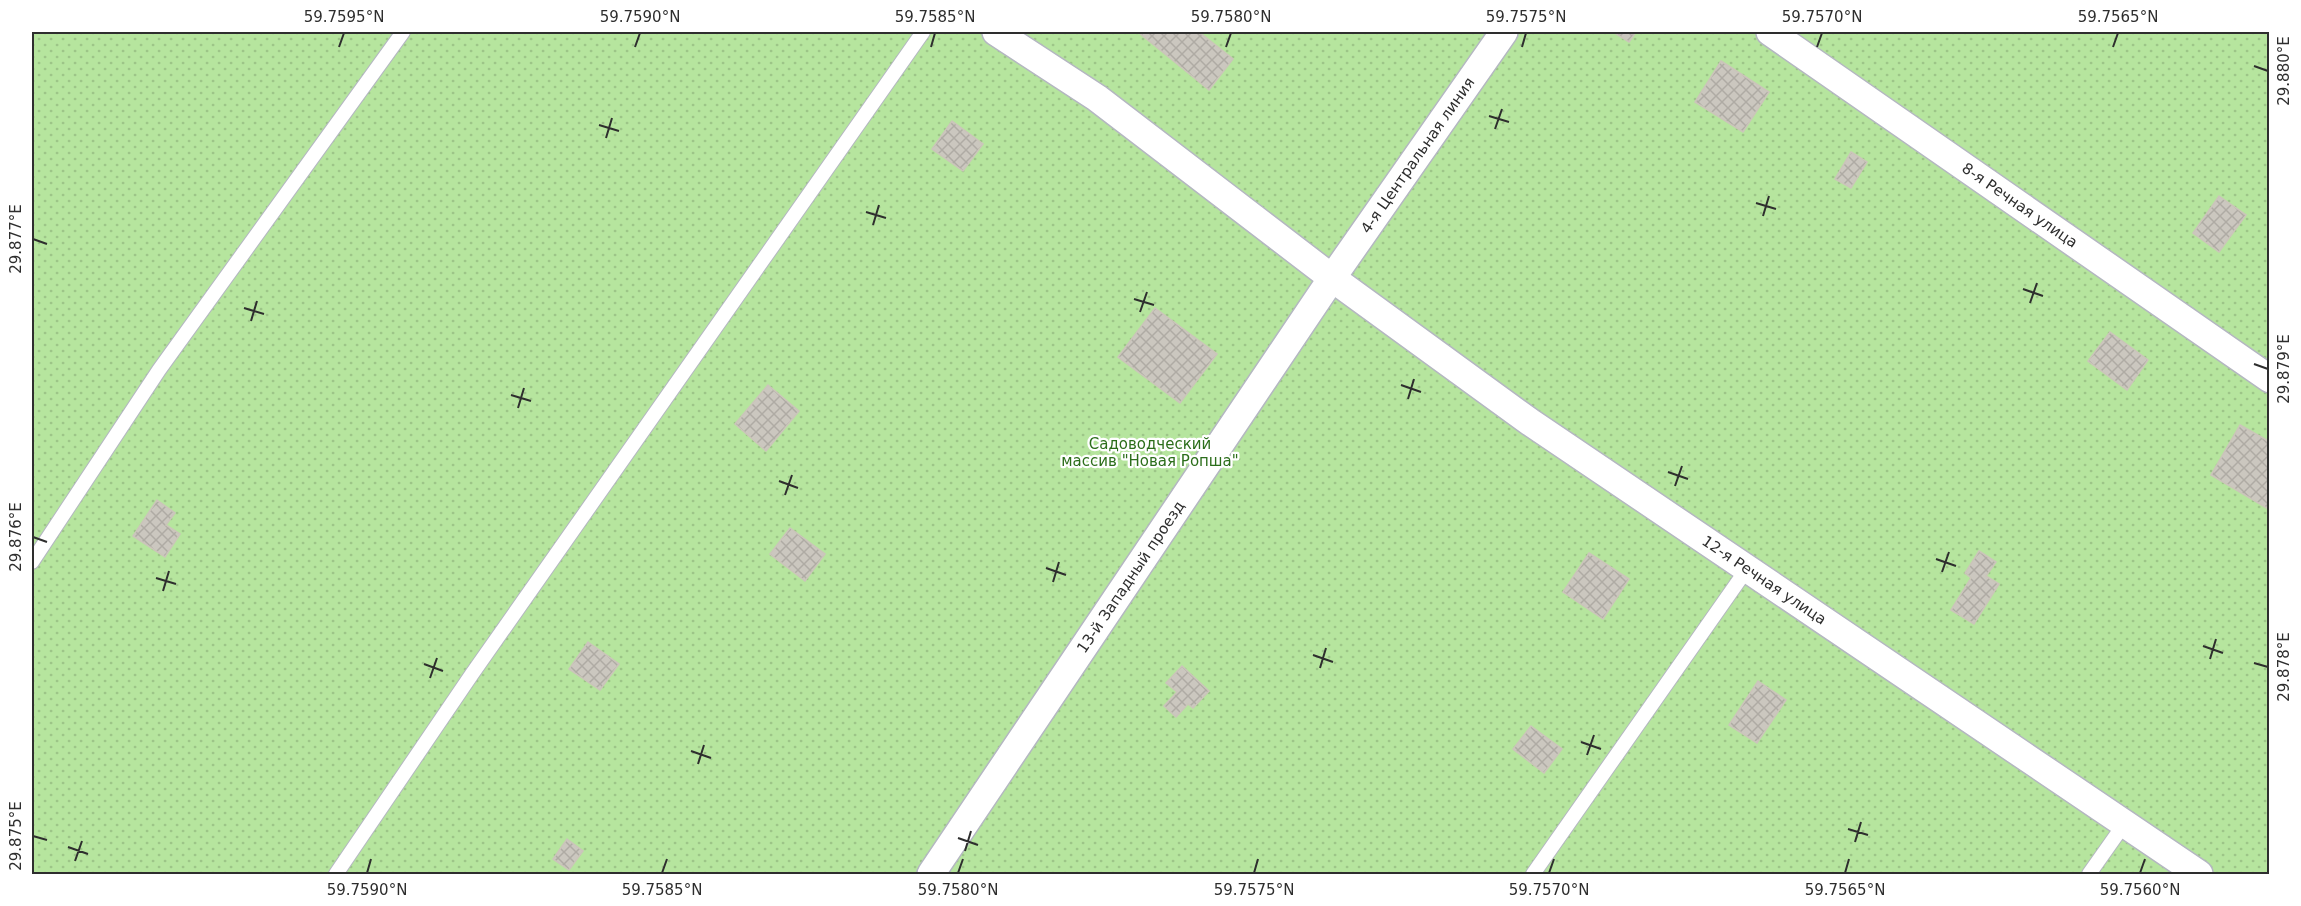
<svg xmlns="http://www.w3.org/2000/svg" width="2301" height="906" font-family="'DejaVu Sans',sans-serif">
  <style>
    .garden { fill: url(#garden-dots) }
    .building { fill: url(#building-cross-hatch); stroke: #cbc5ba; stroke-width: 1.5 }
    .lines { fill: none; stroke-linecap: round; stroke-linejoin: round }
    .lane-casing { stroke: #b4b7c1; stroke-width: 16 }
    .street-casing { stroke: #b4b7c1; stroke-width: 30 }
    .lane { stroke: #fff; stroke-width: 14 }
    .street { stroke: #fff; stroke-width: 27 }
    .ticks { fill: none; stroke: #2e2e2e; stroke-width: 2 }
    .labels { text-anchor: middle; stroke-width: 4.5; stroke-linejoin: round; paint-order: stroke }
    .street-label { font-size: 15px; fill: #2e2e2e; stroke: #fff }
    .park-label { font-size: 15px; fill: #2c6e1b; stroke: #fff }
    .neatline { fill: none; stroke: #2e2e2e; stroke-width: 2 }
    .ticks-label { font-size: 15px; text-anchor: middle; fill: #2e2e2e }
  </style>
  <defs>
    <pattern id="garden-dots" width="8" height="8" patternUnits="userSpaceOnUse" patternTransform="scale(1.5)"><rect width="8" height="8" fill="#b6e59e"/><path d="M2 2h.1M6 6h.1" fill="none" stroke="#9dc588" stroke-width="1.8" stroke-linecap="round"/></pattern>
    <pattern id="building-cross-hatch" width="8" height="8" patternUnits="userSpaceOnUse" patternTransform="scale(1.5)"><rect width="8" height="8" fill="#cbc7bf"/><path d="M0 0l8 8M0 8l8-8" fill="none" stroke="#afaba4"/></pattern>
  </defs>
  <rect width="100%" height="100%" fill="#efe9e1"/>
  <!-- garden -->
  <rect class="garden" x="32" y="32" width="2237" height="842"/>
  <!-- building -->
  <g class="building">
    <polygon points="1138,32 1199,32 1233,59 1209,90"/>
    <polygon points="1613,32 1636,32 1629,42"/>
    <polygon points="1721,61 1769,92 1743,132 1695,102"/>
    <polygon points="952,121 983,144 963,171 932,149"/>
    <polygon points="1851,152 1867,162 1851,188 1835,179"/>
    <polygon points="2219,196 2246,215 2219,252 2193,233"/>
    <polygon points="1155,308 1217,354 1180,403 1118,357"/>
    <polygon points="2110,332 2148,360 2127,390 2088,361"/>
    <polygon points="768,385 799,411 766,451 735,424"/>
    <polygon points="2240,425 2270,442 2270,510 2211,475"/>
    <polygon points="157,500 175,513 166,525 180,534 165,557 133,536"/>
    <polygon points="790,528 825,554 805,581 770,554"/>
    <polygon points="1979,551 1996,562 1986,576 1999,584 1974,624 1951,610 1971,578 1965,573"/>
    <polygon points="1589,553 1629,579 1603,619 1563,592"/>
    <polygon points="588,642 619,664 600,690 569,669"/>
    <polygon points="1182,666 1209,691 1193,708 1188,704 1176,717 1164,706 1177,692 1166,683"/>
    <polygon points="1758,681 1786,700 1757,743 1729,725"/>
    <polygon points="1531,726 1562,749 1544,773 1513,749"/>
    <polygon points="567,839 583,851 569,870 553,859"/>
  </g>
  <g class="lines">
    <defs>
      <g id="lane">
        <polyline points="32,562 159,370 403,32"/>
        <polyline points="336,874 472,674 923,32"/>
        <polyline points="1533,874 1747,569"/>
        <polyline points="2089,874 2125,823"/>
      </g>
      <g id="street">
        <path id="s1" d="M996,32L1097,98L1332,278L1530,422L2199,874"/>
        <path id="s2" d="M1770,32L2270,379"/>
        <path id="s3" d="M931,874L1332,278L1504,32"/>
      </g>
    </defs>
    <!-- lane casing -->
    <use href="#lane" class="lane-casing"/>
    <!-- street casing -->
    <use href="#street" class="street-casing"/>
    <!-- lane -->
    <use href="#lane" class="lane"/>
    <!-- street -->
    <use href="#street" class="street"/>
  </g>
  <!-- ticks -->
  <path class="ticks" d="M339,47L344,33M635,47L640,33M931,47L935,33M1226,47L1231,33M1522,47L1526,33M1817,47L1822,33M2113,47L2118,33M2254,66L2268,71M1489,116L1509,122M599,125L619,131M1495,129L1502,109M606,138L612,118M1756,203L1776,209M866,212L886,218M1763,216L1769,196M873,225L879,205M33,239L47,244M2023,289L2043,296M1134,299L1154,305M2030,303L2037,283M244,308L264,314M1140,312L1147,292M251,321L257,301M2254,364L2268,369M1401,385L1421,392M511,395L531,401M1408,399L1414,379M518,408L524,388M1668,472L1688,479M779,481L798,488M1675,486L1682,466M785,495L792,475M33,537L47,542M1936,559L1956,566M1046,568L1066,575M1942,572L1949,552M156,578L176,584M1053,582L1059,562M163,591L169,571M2203,646L2223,653M1313,655L1333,662M2210,659L2216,639M2254,663L2268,667M424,664L443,671M1320,668L1326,648M430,678L437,658M1581,742L1601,749M691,751L711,758M1587,755L1594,735M698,764L704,745M1848,829L1868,835M33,836L47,840M958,838L978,845M1855,842L1861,822M68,847L88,854M965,851L971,831M75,861L82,841M367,873L371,859M662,873L667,859M958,873L963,859M1254,873L1258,859M1549,873L1554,859M1845,873L1849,859M2140,873L2145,859"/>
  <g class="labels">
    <!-- street labels -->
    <g class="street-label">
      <text dy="5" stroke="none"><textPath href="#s3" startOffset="868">4-я Центральная линия</textPath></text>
      <text dy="5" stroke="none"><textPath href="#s2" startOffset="304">8-я Речная улица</textPath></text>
      <text dy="5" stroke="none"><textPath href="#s3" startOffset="358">13-й Западный проезд</textPath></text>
      <text dy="5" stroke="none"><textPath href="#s1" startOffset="944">12-я Речная улица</textPath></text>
    </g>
    <!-- park labels -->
    <g class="park-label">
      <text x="1150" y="449">Садоводческий<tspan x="1150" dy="17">массив "Новая Ропша"</tspan></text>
    </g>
  </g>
  <!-- border -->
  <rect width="2301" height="906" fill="none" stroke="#ffffff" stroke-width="66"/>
  <rect x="33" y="33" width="2235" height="840" class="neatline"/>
  <g class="ticks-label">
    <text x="344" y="22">59.7595°N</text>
    <text x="640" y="22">59.7590°N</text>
    <text x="935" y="22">59.7585°N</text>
    <text x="1231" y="22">59.7580°N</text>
    <text x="1526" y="22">59.7575°N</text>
    <text x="1822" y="22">59.7570°N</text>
    <text x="2118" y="22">59.7565°N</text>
    <text transform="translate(2284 71) rotate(-90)" y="5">29.880°E</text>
    <text transform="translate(16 239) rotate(-90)" y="5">29.877°E</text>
    <text transform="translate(2284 369) rotate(-90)" y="5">29.879°E</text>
    <text transform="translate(16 537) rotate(-90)" y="5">29.876°E</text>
    <text transform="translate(2284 667) rotate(-90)" y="5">29.878°E</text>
    <text transform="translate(16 836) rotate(-90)" y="5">29.875°E</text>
    <text x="367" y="895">59.7590°N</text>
    <text x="662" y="895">59.7585°N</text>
    <text x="958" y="895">59.7580°N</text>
    <text x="1254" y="895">59.7575°N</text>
    <text x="1549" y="895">59.7570°N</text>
    <text x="1845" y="895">59.7565°N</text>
    <text x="2140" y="895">59.7560°N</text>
  </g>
</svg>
